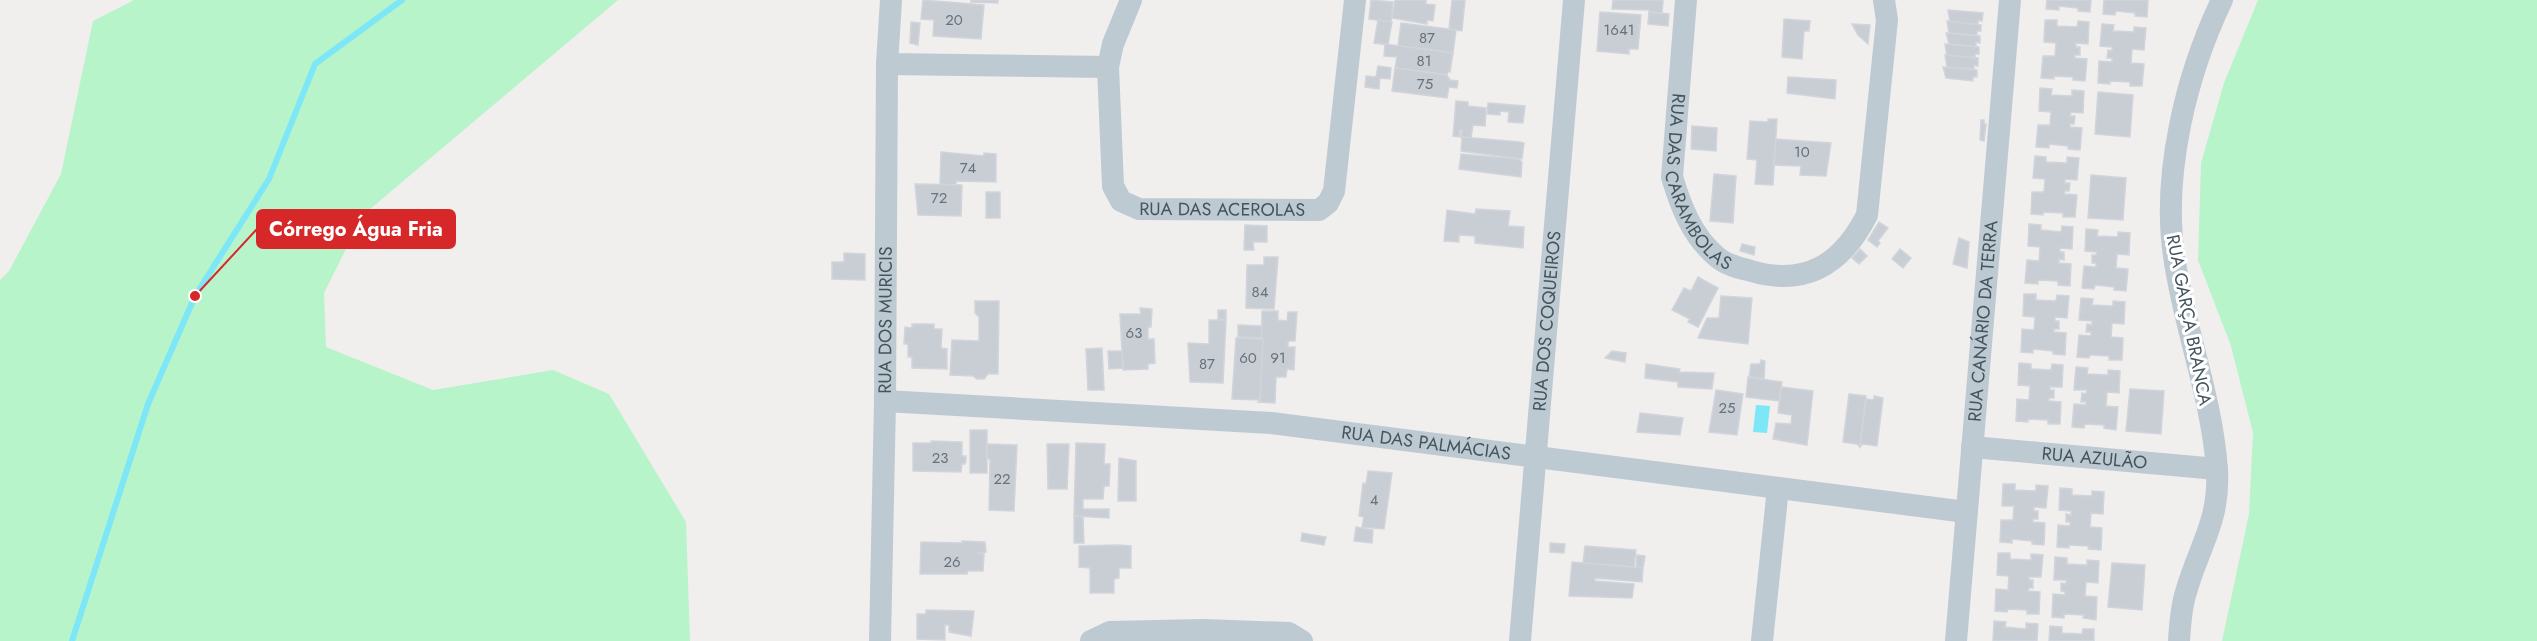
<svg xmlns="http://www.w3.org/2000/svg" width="2537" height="641" font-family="Jost,sans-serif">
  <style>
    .green { fill: #b7f4ca }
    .water { fill: #7ee7f7 }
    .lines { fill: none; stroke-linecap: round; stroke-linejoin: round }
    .stream { stroke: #7ee7f7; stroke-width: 6 }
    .building { fill: #c9ced4; stroke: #d1d5db; stroke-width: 1.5 }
    .street { stroke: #bdcad2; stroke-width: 22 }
    .labels { text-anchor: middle; stroke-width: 6; stroke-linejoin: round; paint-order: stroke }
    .number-label { font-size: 15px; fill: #65727c }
    .street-label { font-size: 18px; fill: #44545e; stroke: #fff }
    .leader { fill: none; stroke: #d62828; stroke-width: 2 }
    .callout-dot { fill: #d62828; stroke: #fff; stroke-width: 2 }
    .callout { fill: #d62828; stroke: #d62828; stroke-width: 2 }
    .callout-label { font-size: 20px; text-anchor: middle; font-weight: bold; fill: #fff }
  </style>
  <rect width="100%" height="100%" fill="#f1eeee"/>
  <!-- green -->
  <g class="green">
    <polygon points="134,0 618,0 363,215 324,293 326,347 433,390 553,370 609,394 686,522 690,641 0,641 0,280 9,271 61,174 93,21"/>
    <polygon points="2258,0 2537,0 2537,641 2222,641 2249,514 2253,433 2231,346 2198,260 2201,163 2224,83"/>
  </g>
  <!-- water -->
  <polygon class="water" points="1756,405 1770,406 1767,433 1753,432"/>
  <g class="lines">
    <!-- stream -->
    <polyline class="stream" points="72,641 148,404 195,296 269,179 315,64 402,0"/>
  </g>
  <!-- building -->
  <g class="building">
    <polygon points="923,0 984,5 981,39 933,36 934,20 921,19"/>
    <polygon points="971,0 998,0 998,3 971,2"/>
    <polygon points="1371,0 1393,2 1391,22 1369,19"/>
    <polygon points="1426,0 1426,4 1435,5 1433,21 1427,20 1427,24 1392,18 1395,0"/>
    <polygon points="1452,0 1465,0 1462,31 1449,29"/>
    <polygon points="1613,0 1663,0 1662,14 1649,12 1649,10 1612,9"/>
    <polygon points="2047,0 2091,0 2090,12 2078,11 2078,8 2059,6 2059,10 2046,9"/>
    <polygon points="2104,0 2148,0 2147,17 2135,16 2135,13 2116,11 2115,15 2103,14"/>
    <polygon points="1948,10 1983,13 1982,21 1978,20 1978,24 1950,22"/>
    <polygon points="1600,12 1641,15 1638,49 1629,49 1629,54 1597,51"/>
    <polygon points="1649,12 1669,14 1668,26 1648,24"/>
    <polygon points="1784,19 1810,21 1809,31 1804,31 1802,59 1782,57"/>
    <polygon points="1378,20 1392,22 1388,45 1374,43"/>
    <polygon points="2045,20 2057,20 2057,26 2077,27 2078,21 2089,22 2088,44 2076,43 2076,47 2080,47 2080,55 2075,55 2075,58 2087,59 2085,81 2073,80 2073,77 2054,76 2054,79 2041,78 2043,56 2055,56 2056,43 2044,42"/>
    <polygon points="1947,21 1981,25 1981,31 1977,31 1977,35 1949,33"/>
    <polygon points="911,22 920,23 918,45 910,43"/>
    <polygon points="1401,23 1456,30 1453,53 1398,46"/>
    <polygon points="1852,24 1870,25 1868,44 1858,35"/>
    <polygon points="2102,24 2114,25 2113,31 2134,32 2134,27 2146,28 2144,50 2132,49 2131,63 2144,64 2142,86 2130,86 2130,82 2110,81 2110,84 2098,83 2099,61 2112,62 2112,58 2107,58 2108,50 2112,51 2112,47 2100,46"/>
    <polygon points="1946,33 1980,36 1980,43 1976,42 1976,47 1949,44"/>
    <polygon points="1385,44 1453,53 1450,72 1448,71 1447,75 1395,68 1397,57 1384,56"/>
    <polygon points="1945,44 1979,47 1979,54 1975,54 1975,58 1947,56"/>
    <polygon points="1945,55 1978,58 1978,66 1974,65 1974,69 1947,67"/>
    <polygon points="1378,66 1391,68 1390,79 1380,78 1379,89 1365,87 1366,76 1376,77"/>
    <polygon points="1943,67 1977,70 1977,77 1973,77 1973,81 1946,78"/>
    <polygon points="1395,68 1447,75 1450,80 1458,81 1457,88 1449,87 1447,98 1392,91"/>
    <polygon points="1788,77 1836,80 1835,99 1787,93"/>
    <polygon points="2040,88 2052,89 2051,95 2072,96 2072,90 2084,91 2083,113 2071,112 2070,116 2075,116 2074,124 2070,124 2070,127 2082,128 2080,150 2068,149 2068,146 2049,144 2049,148 2036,147 2038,125 2050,125 2051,112 2039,111"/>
    <polygon points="2098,92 2133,95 2130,137 2095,134"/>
    <polygon points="1456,101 1468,102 1468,106 1486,108 1485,126 1473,125 1471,138 1461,137 1462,130 1460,130 1460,137 1453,136"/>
    <polygon points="1488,103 1525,106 1523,123 1508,122 1509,112 1500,111 1500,115 1487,114"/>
    <polygon points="1768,119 1777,119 1773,185 1755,184 1757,160 1747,159 1750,121 1768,122"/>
    <polygon points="1981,120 1984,120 1984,124 1986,124 1984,141 1980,140"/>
    <polygon points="1692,126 1717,128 1716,151 1691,149"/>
    <polygon points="1462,137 1520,142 1524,143 1522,159 1461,151"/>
    <polygon points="1776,139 1831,143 1826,176 1800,175 1801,166 1774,165"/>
    <polygon points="941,152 984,156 984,153 996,154 996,182 956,181 956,185 940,184"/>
    <polygon points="1461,154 1518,159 1522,162 1521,177 1459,169"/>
    <polygon points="2035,156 2046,157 2046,162 2067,163 2067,157 2079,158 2077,180 2065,179 2065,183 2070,183 2069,191 2065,191 2064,194 2077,195 2075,217 2063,217 2063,213 2043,212 2043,215 2031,214 2032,192 2044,192 2045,179 2033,178"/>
    <polygon points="1714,174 1736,176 1733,223 1710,221"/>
    <polygon points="2091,175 2126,178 2123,220 2088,218"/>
    <polygon points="915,184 962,185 961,216 918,215"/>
    <rect x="986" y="192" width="14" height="26"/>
    <polygon points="1476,209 1510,211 1508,226 1524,227 1523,248 1475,243 1475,236 1459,235 1459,242 1444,241 1447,210 1475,214"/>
    <polygon points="1879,222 1888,228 1878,241 1880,243 1877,247 1868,240"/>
    <polygon points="2029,224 2041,225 2041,230 2061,232 2062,226 2073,227 2072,249 2060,248 2060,252 2064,252 2064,260 2059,259 2059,263 2071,264 2070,286 2058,285 2058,281 2038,280 2038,284 2025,283 2027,260 2039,261 2040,247 2028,246"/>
    <polygon points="1245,225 1267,226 1267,242 1253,242 1254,250 1244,250"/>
    <polygon points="2086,229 2098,230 2097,236 2118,237 2118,232 2130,233 2129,255 2117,254 2116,268 2128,269 2126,291 2114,290 2114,287 2095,285 2094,289 2082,288 2084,266 2096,267 2096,263 2092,263 2092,255 2096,255 2097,252 2085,251"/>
    <polygon points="1959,238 1969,242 1967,268 1953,264"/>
    <polygon points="1742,244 1755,247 1754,255 1740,251"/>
    <polygon points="1860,249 1867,256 1859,264 1852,258"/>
    <polygon points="1900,249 1911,258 1903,268 1892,259"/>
    <polygon points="844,253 865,254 865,280 832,279 832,262 844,262"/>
    <polygon points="1264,257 1278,257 1274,309 1246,308 1247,265 1264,265"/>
    <polygon points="1698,277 1718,288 1698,327 1688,322 1690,319 1672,310 1684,288 1691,291"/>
    <polygon points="2024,294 2036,294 2036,300 2056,301 2057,295 2069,296 2067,318 2055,317 2055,321 2059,321 2059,329 2054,329 2054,332 2066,333 2065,355 2053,354 2053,351 2033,349 2033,353 2021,352 2022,329 2034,330 2035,317 2023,316"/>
    <polygon points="1721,296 1752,298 1748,344 1698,338 1707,318 1719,318"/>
    <polygon points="2081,298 2093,299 2092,305 2113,306 2113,301 2125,302 2124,324 2112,323 2111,337 2123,338 2122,360 2109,360 2109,356 2090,355 2089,358 2077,357 2079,335 2091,336 2091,332 2086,332 2087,324 2092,325 2092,321 2079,320"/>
    <polygon points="975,301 999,301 998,374 988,374 984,379 977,379 973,376 950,375 952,340 979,341 979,317 975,313"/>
    <polygon points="1140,308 1152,309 1151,327 1148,327 1148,339 1154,339 1155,363 1148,364 1148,369 1123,370 1120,314 1141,314"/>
    <polygon points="1218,310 1226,310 1226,320 1218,319"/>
    <polygon points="1262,311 1278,311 1278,320 1287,321 1288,312 1297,312 1295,341 1288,341 1288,347 1295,347 1294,370 1287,369 1286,377 1276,377 1275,403 1258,402 1260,400"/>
    <polygon points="1209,320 1226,320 1223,383 1190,382 1188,343 1209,344"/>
    <polygon points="912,324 934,324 934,329 942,329 941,348 947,349 947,369 912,368 912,357 908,357 908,344 904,344 905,327 912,328"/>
    <polygon points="1238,325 1262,326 1261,338 1238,337"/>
    <polygon points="1236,338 1263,339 1260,400 1232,399"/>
    <polygon points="1102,348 1104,390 1088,390 1086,349"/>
    <polygon points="1108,351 1122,351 1123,368 1109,369"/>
    <polygon points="1612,351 1626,353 1625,362 1605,358"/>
    <polygon points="1761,360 1765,361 1764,379 1749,377 1751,364 1760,364"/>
    <polygon points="2019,363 2031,364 2031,369 2051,370 2052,364 2063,365 2062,387 2050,387 2050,390 2054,390 2054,398 2049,398 2049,401 2061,402 2060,424 2048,424 2048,420 2028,419 2028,422 2016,421 2017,399 2029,400 2030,386 2018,385"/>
    <polygon points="1646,364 1680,369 1679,372 1714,373 1712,389 1678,387 1678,382 1645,378"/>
    <polygon points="2076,367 2088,368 2087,374 2108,375 2108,370 2120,371 2119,393 2107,392 2106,406 2118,407 2116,430 2104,428 2104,425 2085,424 2084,428 2072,427 2074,404 2086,405 2086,402 2081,402 2082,393 2086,394 2087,390 2074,390"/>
    <polygon points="1748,377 1782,382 1779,401 1746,397"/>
    <polygon points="1781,387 1813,391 1807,445 1773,439 1776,423 1791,424 1792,415 1778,413"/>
    <polygon points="2130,389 2164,391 2161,434 2126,431"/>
    <polygon points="1716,390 1743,394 1737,435 1709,432"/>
    <polygon points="1849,394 1866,396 1860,447 1857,444 1843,442"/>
    <polygon points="1874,396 1883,398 1877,446 1863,444 1860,447 1866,399 1874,400"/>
    <polygon points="1640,413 1683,418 1680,435 1637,432"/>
    <rect x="970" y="430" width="17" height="43"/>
    <polygon points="931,441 962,442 962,456 966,456 966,460 965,464 962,464 961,472 913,471 913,443 931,443"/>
    <polygon points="1076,443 1105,444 1104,464 1110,464 1109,486 1104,486 1103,499 1083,499 1083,509 1109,509 1109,518 1074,516"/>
    <polygon points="987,444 1017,445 1014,511 989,510 990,459 987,459"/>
    <polygon points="1047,444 1069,444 1067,489 1048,489"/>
    <polygon points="1119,458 1136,461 1136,501 1118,501"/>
    <polygon points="1368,471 1392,473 1384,529 1362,527 1364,517 1359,516 1363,483 1366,484"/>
    <polygon points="2003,484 2015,484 2015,490 2036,491 2036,485 2048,486 2046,508 2034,507 2034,511 2038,511 2038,519 2033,519 2033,522 2045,523 2044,545 2032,544 2032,541 2012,539 2012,543 2000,542 2001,520 2013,520 2014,506 2002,506"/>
    <polygon points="2060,488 2072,489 2072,495 2092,496 2092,491 2104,492 2103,514 2091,513 2090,527 2102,528 2101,550 2088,549 2089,546 2069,545 2069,548 2057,547 2058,525 2070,526 2070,522 2066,522 2066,514 2071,515 2071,511 2059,510"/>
    <polygon points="1074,516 1083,517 1084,543 1074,543"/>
    <polygon points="1356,527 1373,530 1372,543 1354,541"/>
    <polygon points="1302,533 1326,537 1324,545 1301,541"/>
    <polygon points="962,541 985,542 986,552 977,553 984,554 983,571 968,571 967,574 920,574 921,542 962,543"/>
    <polygon points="1550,543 1565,544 1564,553 1550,552"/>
    <polygon points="1119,545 1131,546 1131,568 1119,568 1119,578 1114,579 1114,593 1090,593 1090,568 1079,567 1079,546"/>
    <polygon points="1585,546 1636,550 1634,567 1583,563"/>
    <polygon points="1998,553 2010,553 2010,559 2031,560 2031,554 2043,555 2041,577 2029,577 2029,580 2033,580 2033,588 2029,588 2028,591 2040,592 2039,614 2027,614 2027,610 2008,609 2007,612 1995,611 1996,589 2008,590 2009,576 1997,575"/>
    <polygon points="1637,555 1645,556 1643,568 1636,568"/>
    <polygon points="2055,557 2067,558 2067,564 2087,565 2087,560 2099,561 2098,583 2086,582 2085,596 2097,597 2096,620 2083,618 2084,615 2064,614 2064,618 2052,617 2053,594 2065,595 2065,592 2061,591 2061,583 2066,584 2066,580 2054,580"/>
    <polygon points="1572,562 1643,568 1642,582 1595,578 1595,581 1634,584 1632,598 1569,596"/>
    <polygon points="2112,563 2145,565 2142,610 2108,607"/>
    <polygon points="926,610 974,611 971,636 949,632 949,625 945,625 945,640 917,639 917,614 926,614"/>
    <polygon points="1994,621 2006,622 2005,627 2026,629 2026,623 2038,624 2037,641 1993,641"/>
    <polygon points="2050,626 2062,627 2062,633 2082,634 2083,629 2094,629 2094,641 2049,641"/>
  </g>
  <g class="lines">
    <!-- street -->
    <g class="street">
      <path id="s1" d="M1686,0L1672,177C1681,207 1692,236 1717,257C1726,265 1740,268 1751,271C1806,287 1842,264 1867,215L1887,20L1884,0"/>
      <path id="s2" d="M887,64L1108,67L1113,186L1121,201L1139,209L1319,210L1328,203L1334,191L1355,0"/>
      <polyline points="1108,67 1113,44 1131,0"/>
      <path id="s3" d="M885,401L1271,423L1966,512"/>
      <path id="s4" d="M1972,447L2217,469"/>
      <path id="s5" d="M880,641L885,401L887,64L891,0"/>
      <polyline points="1091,641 1110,632 1203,630 1289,633 1302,641"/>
      <path id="s6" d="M1520,641L1574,0"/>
      <polyline points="1762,641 1778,488"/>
      <path id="s7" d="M1956,641L2010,0"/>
      <path d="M2179,641C2180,625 2181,607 2186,592C2199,546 2220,521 2217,470C2212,397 2184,328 2174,256C2162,174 2186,75 2222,0"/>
    </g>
  </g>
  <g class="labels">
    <!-- number labels -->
    <g class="number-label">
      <text x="954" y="25">20</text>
      <text x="1619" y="35">1641</text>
      <text x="1427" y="43">87</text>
      <text x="1424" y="66">81</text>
      <text x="1425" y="89">75</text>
      <text x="1802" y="157">10</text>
      <text x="968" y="173">74</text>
      <text x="939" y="203">72</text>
      <text x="1260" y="297">84</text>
      <text x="1134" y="338">63</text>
      <text x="1248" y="363">60</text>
      <text x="1278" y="363">91</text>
      <text x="1207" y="369">87</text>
      <text x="1727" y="413">25</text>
      <text x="940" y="463">23</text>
      <text x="1002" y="484">22</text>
      <text x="1374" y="505">4</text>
      <text x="952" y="567">26</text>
    </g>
    <!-- street labels -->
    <g class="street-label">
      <text dy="6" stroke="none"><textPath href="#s1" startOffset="190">RUA DAS CARAMBOLAS</textPath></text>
      <text dy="6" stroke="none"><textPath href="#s2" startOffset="460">RUA DAS ACEROLAS</textPath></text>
      <text dy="6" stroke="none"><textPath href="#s5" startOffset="321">RUA DOS MURICIS</textPath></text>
      <text transform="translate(2189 320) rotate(79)" y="6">RUA GARÇA BRANCA</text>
      <text dy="6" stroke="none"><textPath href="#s6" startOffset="321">RUA DOS COQUEIROS</textPath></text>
      <text dy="6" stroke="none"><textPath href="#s7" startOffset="321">RUA CANÁRIO DA TERRA</textPath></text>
      <text dy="6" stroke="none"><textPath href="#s3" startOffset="543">RUA DAS PALMÁCIAS</textPath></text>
      <text dy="6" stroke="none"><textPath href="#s4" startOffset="123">RUA AZULÃO</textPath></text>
    </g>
  </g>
  <!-- callouts -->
  <path class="leader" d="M195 296L257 229"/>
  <circle class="callout-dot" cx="195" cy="296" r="6"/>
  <rect class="callout" x="257" y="210" width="198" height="38" rx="6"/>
  <g class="callout-label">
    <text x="356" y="236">Córrego Água Fria</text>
  </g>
</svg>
